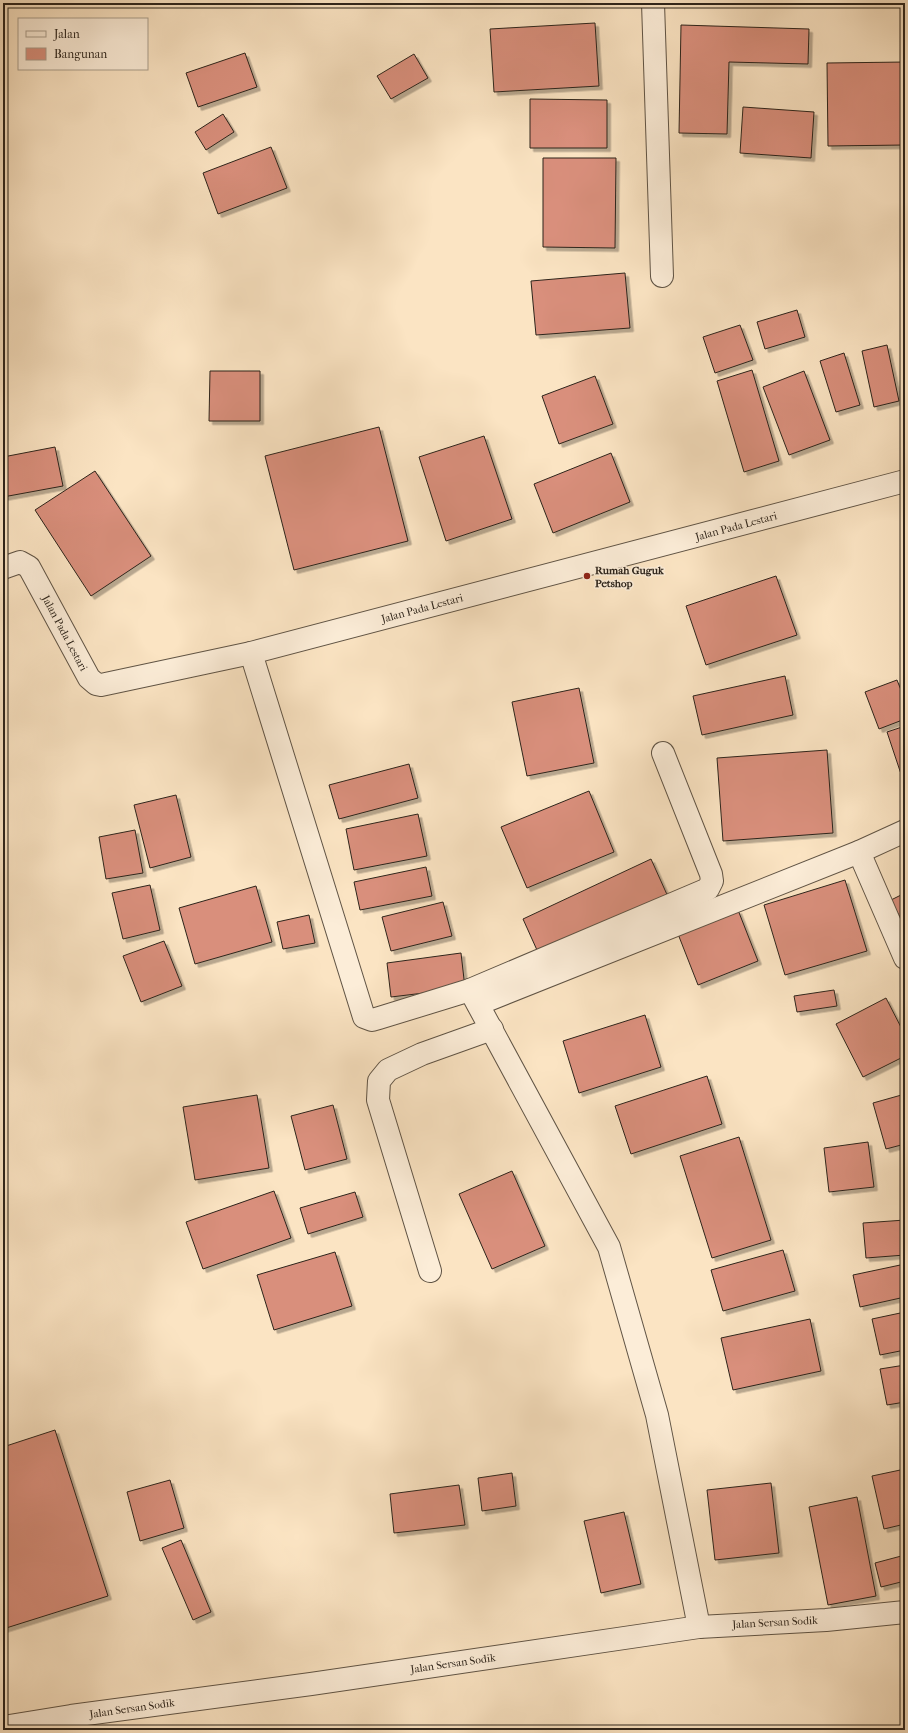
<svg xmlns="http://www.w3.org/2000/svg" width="908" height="1733" font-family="'IM FELL French Canon',serif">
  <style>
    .building { fill: #d98f7c; stroke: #2d241b; filter: url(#shadow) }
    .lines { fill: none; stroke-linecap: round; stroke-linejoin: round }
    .minor-casing { stroke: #605445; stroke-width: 24 }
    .minor { stroke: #fcedd8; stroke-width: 22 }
    .poi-dot { fill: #8f2418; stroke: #fcedd8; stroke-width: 1.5 }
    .labels { text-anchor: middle; stroke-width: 3; stroke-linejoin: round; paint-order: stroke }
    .street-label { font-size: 11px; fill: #2d241b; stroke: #fcedd8 }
    .poi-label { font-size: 11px; font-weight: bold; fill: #2d241b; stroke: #fcedd8; text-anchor: start }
  </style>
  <defs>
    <filter id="shadow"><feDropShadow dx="3.5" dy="3.5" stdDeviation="0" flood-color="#0004"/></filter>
  </defs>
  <rect width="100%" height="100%" fill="#fbe4c3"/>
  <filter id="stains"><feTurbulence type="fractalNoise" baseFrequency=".005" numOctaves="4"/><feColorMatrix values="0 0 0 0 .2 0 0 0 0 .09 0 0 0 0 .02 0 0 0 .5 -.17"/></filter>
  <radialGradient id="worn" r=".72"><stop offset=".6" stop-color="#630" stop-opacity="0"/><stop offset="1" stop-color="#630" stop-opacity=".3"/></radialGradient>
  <!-- building -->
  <g class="building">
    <polygon points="595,23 599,86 494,92 490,29"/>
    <polygon points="681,25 809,29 808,64 729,62 727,134 679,133"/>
    <polygon points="245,53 257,87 198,107 186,73"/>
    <polygon points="414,54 428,78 391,99 377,76"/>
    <polygon points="905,62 905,145 828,146 827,63"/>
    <polygon points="530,99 607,100 607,148 530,148"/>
    <polygon points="743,107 814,112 811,158 740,153"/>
    <polygon points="223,114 234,132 206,150 195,132"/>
    <polygon points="271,147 287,188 218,214 203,173"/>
    <polygon points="543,158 616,158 615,248 543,247"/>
    <polygon points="625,273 630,328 536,335 531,281"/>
    <polygon points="797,310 805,337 765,349 757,322"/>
    <polygon points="740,325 753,360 715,373 703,337"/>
    <polygon points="887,345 899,401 874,407 862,351"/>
    <polygon points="844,353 860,405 836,412 820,361"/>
    <polygon points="752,370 779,461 744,472 717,381"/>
    <polygon points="210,371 260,371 260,421 209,421"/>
    <polygon points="804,371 830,440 789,455 763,387"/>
    <polygon points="595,376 613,424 559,444 542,396"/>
    <polygon points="379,427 408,541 294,570 265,456"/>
    <polygon points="484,436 512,519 446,541 419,457"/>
    <polygon points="55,447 63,486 3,497 3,457"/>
    <polygon points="611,453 630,502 553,533 534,484"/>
    <polygon points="95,471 151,556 91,596 35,510"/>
    <polygon points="776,576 797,635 706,665 686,606"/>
    <polygon points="785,676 793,715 702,735 693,696"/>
    <polygon points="897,680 905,700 905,719 879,729 865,692"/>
    <polygon points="579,688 594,763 527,776 512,702"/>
    <polygon points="905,726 905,786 887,732"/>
    <polygon points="827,750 833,833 723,841 717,758"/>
    <polygon points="409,764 418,798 339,819 329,785"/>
    <polygon points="589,791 614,852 527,888 501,827"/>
    <polygon points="176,795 191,857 150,868 134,805"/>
    <polygon points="418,814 427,856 354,870 346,829"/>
    <polygon points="135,830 143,873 106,879 99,837"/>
    <polygon points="651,859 669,899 541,959 523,919"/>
    <polygon points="426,867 432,896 360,910 354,882"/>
    <polygon points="845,880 867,951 785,975 764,905"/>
    <polygon points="150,885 160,930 123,939 112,893"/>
    <polygon points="256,886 272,942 195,964 179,908"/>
    <polygon points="905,893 905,927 891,900"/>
    <polygon points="443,902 452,936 391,951 382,917"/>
    <polygon points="738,910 758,961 698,985 678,934"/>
    <polygon points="309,915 315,943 283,949 277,922"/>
    <polygon points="164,941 182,986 141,1002 123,956"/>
    <polygon points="461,953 465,988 391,997 387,963"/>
    <polygon points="834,990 837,1006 797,1012 794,996"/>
    <polygon points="886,998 905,1035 905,1056 863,1077 836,1024"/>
    <polygon points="645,1015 661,1067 579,1093 563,1041"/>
    <polygon points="707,1076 722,1124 631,1154 615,1106"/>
    <polygon points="905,1094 905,1144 886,1149 873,1103"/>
    <polygon points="257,1095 269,1168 195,1180 183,1107"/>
    <polygon points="333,1105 347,1159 305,1170 291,1116"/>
    <polygon points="739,1137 771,1240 712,1258 680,1156"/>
    <polygon points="868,1142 874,1187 829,1192 824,1148"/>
    <polygon points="512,1171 545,1246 492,1269 459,1194"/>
    <polygon points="274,1191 291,1238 203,1269 186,1222"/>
    <polygon points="355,1192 363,1217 308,1234 300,1208"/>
    <polygon points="905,1220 905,1255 866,1258 863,1223"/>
    <polygon points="783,1250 795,1291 723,1311 711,1270"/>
    <polygon points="335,1252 352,1306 274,1330 257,1275"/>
    <polygon points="905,1264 905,1297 860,1307 853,1275"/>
    <polygon points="905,1312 905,1350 880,1355 872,1319"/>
    <polygon points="810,1319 821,1371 733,1390 721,1338"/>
    <polygon points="905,1365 905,1402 887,1405 880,1369"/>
    <polygon points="55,1430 108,1596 3,1629 3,1447"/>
    <polygon points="905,1469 905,1524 884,1529 872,1476"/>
    <polygon points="512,1473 516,1506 482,1511 478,1478"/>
    <polygon points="170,1480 184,1528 140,1541 127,1492"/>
    <polygon points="771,1483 779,1553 715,1560 707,1490"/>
    <polygon points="459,1485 465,1525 394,1533 390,1494"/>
    <polygon points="857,1497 876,1596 828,1605 809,1507"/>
    <polygon points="624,1512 641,1584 601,1593 584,1521"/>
    <polygon points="181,1540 211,1612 193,1620 162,1548"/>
    <polygon points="905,1555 905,1581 881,1587 875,1563"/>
  </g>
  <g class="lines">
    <defs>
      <g id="minor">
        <polyline points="653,3 662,276"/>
        <polyline points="3,568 20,562 29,567 89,678 96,684 101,685 251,653 905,481"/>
        <polyline points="251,653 364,1017 372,1020 379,1018 470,990 609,1247 657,1415 699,1627"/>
        <polyline points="859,852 905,958"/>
        <polyline points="470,990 708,889 712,881 711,874 663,753"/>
        <polyline points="478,1004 859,852 905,831"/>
        <polyline points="430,1271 378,1100 379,1081 388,1070 422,1054 492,1029"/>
        <polyline points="3,1727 71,1716 311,1684 699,1627 826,1620 905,1612"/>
      </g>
    </defs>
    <!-- minor casing -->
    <use href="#minor" class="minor-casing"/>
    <!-- minor -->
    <use href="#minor" class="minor"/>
  </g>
  <!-- markers -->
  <circle class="poi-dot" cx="587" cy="576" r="4"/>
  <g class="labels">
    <!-- street labels -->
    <g class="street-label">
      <text transform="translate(736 526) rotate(-15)" y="4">Jalan Pada Lestari</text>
      <text transform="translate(422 608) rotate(-15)" y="4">Jalan Pada Lestari</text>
      <text transform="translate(65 633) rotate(62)" y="4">Jalan Pada Lestari</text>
      <text transform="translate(775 1622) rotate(-3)" y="4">Jalan Sersan Sodik</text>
      <text transform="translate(453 1663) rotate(-8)" y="4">Jalan Sersan Sodik</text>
      <text transform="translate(132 1708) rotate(-8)" y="4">Jalan Sersan Sodik</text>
    </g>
    <!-- poi labels -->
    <g class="poi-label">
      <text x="595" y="574">Rumah Guguk<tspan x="595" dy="13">Petshop</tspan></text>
    </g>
  </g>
  <!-- margin -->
  <rect width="908" height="1733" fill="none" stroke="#fbe4c3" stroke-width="16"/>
  <rect x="4" y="4" width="900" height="1725" fill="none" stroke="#2d241b" stroke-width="2"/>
  <rect x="8" y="8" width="892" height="1717" fill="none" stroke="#2d241b"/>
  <!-- legend -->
  <rect x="18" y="18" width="130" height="52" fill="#fcedd8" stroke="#a99d8c"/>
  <rect x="26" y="31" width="20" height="6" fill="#fcedd8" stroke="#a99d8c"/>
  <text x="54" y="38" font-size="12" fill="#2d241b">Jalan</text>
  <rect x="26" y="48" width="20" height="12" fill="#d98f7c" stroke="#a99d8c"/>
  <text x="54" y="58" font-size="12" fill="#2d241b">Bangunan</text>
  <rect width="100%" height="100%" filter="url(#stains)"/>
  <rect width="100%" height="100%" fill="url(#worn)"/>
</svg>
